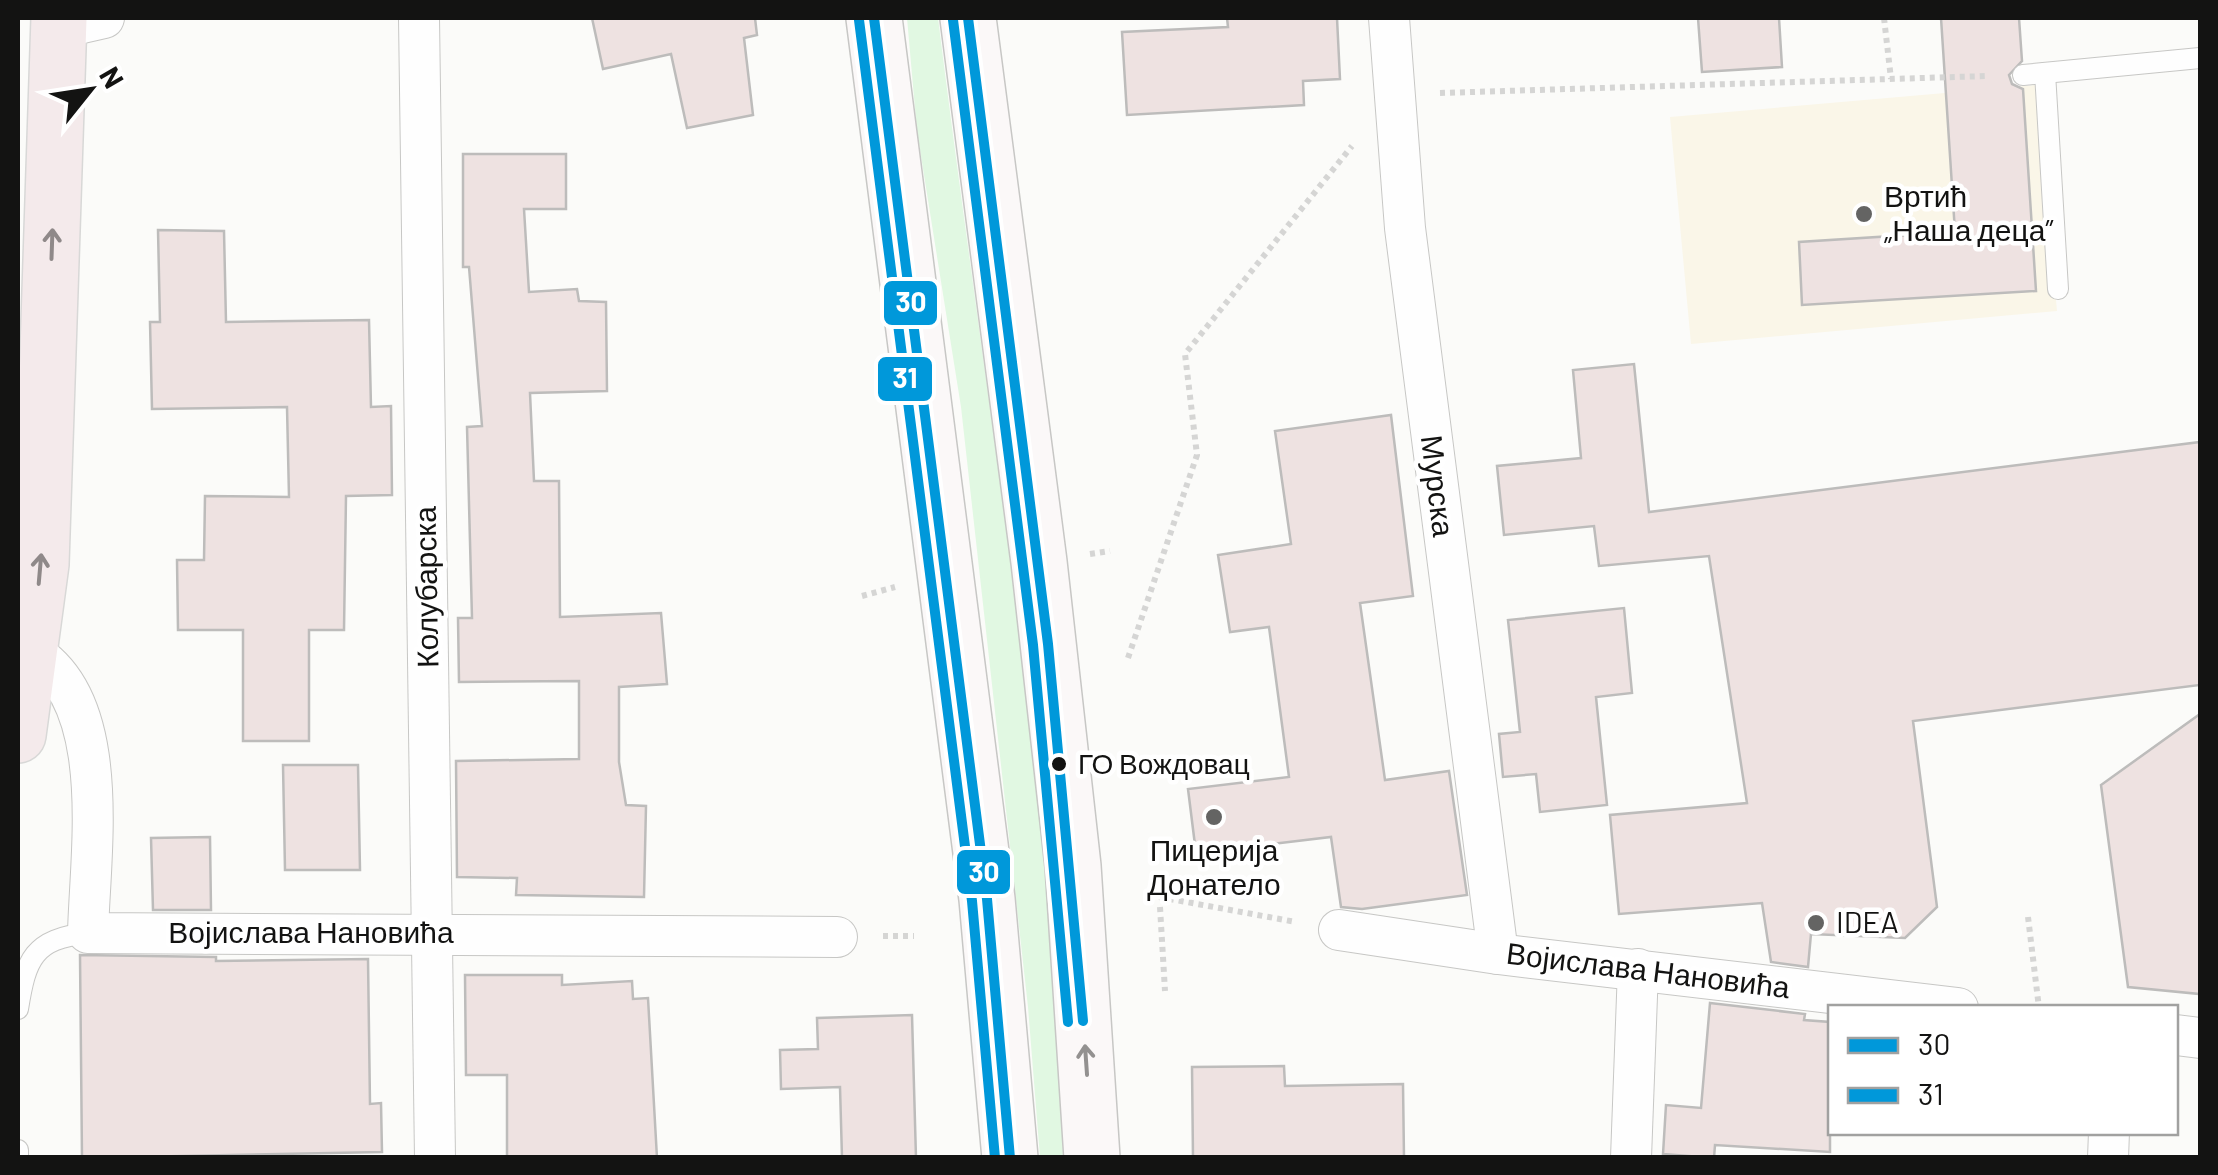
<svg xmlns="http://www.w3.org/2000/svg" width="2218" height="1175" font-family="Barlow,sans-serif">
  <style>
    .education { fill: #faf6e8 }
    .green { fill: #e1f8e2 }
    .building { fill: #eee2e1; stroke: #bdbcbb; stroke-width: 2.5 }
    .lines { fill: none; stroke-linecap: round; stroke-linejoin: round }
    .lane-casing { stroke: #c7c7c5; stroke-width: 22 }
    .street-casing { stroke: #c7c7c5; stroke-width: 42 }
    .secondary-casing { stroke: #c7c7c5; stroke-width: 58 }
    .highway-casing { stroke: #d8d8d7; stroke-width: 58 }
    .path { stroke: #d5d5d4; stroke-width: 6; stroke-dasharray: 5 5; stroke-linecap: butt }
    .lane { stroke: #fefefe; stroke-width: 20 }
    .street { stroke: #fefefe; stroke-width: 40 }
    .secondary { stroke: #fbf8f8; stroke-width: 55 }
    .highway { stroke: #f4eaeb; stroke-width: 55 }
    .bus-1-casing { stroke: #fff; stroke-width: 18 }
    .bus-2-casing { stroke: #fff; stroke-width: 18 }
    .bus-1 { stroke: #0098da; stroke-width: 10 }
    .bus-2 { stroke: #0098da; stroke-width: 10 }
    .oneway { stroke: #8f8989 }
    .oneway2 { stroke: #939190 }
    .poi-dot { fill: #646463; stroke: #fff; stroke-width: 4 }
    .bus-dot { fill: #131312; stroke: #fff; stroke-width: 4 }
    .labels { text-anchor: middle; stroke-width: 9; stroke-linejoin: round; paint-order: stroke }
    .bus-label { font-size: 28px; fill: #131312; stroke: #fff; text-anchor: start }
    .poi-label { font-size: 30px; fill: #131312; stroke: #fff; text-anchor: start }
    .street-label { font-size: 30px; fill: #131312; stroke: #fff }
    .line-badge { stroke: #fff; stroke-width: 4 }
    .badge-label { font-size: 28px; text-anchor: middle; font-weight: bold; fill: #fff }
  </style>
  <rect width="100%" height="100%" fill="#fbfbf9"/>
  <!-- education -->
  <polygon class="education" points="2036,85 2057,311 1691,344 1670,117"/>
  <!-- green -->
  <path class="green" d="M907,18H938C985,397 1050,774 1063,1157H1040L1028,1007L961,407L917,131Z"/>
  <!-- building -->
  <g class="building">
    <polygon points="592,18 755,18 757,35 744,38 753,115 687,128 671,54 603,69"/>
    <polygon points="1227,18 1337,18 1340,79 1303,81 1304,105 1127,115 1122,32 1228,27"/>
    <polygon points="1698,18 1779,18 1782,67 1702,72"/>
    <polygon points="1941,18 2019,18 2022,61 2009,75 2012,84 2023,89 2036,291 1802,305 1799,242 1955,232"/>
    <polygon points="463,154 566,154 566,209 524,209 529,292 577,289 579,301 606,302 607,391 530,393 534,481 559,481 560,617 661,613 667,684 619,687 619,762 626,805 646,806 644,897 516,895 517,878 457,877 456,761 579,759 579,681 459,682 458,618 472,618 467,427 482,426 469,267 463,267"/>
    <polygon points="158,230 224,231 226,322 369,320 371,407 391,406 392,495 346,496 344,630 309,630 309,741 243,741 243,630 178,630 177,560 204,560 205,496 289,497 287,407 152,409 150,322 160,322"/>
    <polygon points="1634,364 1649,512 2200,442 2200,685 1913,721 1937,907 1905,938 1811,934 1808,967 1771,962 1762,903 1619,914 1610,815 1747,803 1709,556 1599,566 1594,526 1504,535 1497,466 1581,458 1573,370"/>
    <polygon points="1391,415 1413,596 1360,603 1385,780 1449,771 1467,895 1362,909 1341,907 1331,837 1196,853 1188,789 1289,777 1269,627 1230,632 1218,555 1291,544 1275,431"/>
    <polygon points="1624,608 1632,693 1596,697 1607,805 1540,812 1536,774 1503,777 1499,734 1520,732 1508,620"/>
    <polygon points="2200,714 2200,994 2128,987 2101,785"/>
    <polygon points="283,765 358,765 360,870 285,870"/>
    <polygon points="210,837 211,910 153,910 151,838"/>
    <polygon points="80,955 216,957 216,961 368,959 370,1104 381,1103 382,1152 82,1158"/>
    <polygon points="465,975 562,975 562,985 632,981 633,999 648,998 657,1158 507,1158 507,1075 466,1075"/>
    <polygon points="1710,1003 1805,1014 1804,1020 1830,1022 1830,1152 1715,1145 1714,1158 1663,1154 1666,1105 1701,1108"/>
    <polygon points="912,1015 916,1158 842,1158 840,1087 781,1089 780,1050 818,1049 817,1018"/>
    <polygon points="1284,1066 1285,1086 1403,1084 1404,1158 1193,1158 1192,1067"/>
  </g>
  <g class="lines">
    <defs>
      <g id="lane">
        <polyline points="2045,73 2058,289"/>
        <polyline points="2023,75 2200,58"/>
        <path d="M18,1009C26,959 33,939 88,933"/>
        <polyline points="18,1150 18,1158"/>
      </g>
      <g id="street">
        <polyline points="419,18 435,1158"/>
        <polyline points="1389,18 1405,228 1498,954"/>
        <polyline points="60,28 104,18"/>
        <path d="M31,652C114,700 90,851 88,933L837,937"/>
        <polyline points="1339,930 1498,954 1958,1008"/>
        <polyline points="2176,1035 2200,1038"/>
        <polyline points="1631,1158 1638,969"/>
        <polyline points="2108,1158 2109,1132"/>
      </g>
      <g id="secondary">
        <polyline points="874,18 987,899 1010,1158"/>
        <polyline points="968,18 1039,562 1073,866 1092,1158"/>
      </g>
      <polyline id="highway" points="18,735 41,564 59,18"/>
    </defs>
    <!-- lane casing -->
    <use href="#lane" class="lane-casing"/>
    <!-- street casing -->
    <use href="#street" class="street-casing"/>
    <!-- secondary casing -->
    <use href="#secondary" class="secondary-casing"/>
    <!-- highway casing -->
    <use href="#highway" class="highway-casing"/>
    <!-- path -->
    <g class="path">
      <polyline points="1884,18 1891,79"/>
      <polyline points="1440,93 1987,76"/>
      <polyline points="1090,554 1110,551"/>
      <polyline points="862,596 895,587"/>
      <polyline points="1128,658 1197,455 1185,354 1352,146"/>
      <polyline points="1159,897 1296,922"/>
      <polyline points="1160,907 1165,991"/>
      <polyline points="2028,917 2039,1008"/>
      <polyline points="883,936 914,936"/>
    </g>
    <!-- lane -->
    <use href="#lane" class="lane"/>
    <!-- street -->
    <use href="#street" class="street"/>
    <!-- secondary -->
    <use href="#secondary" class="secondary"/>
    <!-- highway -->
    <use href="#highway" class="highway"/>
    <defs>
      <g id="bus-1">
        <polyline points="874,18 987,899 1010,1158"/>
        <polyline points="968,18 1048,644 1083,1021"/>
      </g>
      <g id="bus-2">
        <polyline points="859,20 972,901 995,1158"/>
        <polyline points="953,20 1033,645 1068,1022"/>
      </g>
    </defs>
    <!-- bus-1 casing -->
    <use href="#bus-1" class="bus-1-casing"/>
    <!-- bus-2 casing -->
    <use href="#bus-2" class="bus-2-casing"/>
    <!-- bus-1 -->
    <use href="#bus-1" class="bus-1"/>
    <!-- bus-2 -->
    <use href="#bus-2" class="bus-2"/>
  </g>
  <!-- one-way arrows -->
  <defs><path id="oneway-shaft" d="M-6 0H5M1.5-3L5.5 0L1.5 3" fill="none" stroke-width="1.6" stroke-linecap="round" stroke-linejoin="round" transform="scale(2.5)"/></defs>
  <g class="oneway">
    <use href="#oneway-shaft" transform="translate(52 244) rotate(-88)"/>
    <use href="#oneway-shaft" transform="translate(40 569) rotate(-85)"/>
  </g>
  <use class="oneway2" href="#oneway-shaft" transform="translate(1086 1060) rotate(-94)"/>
  <!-- markers -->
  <g class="poi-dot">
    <circle cx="1864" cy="214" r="10"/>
    <circle cx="1214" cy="817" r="10"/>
    <circle cx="1816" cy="923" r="10"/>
  </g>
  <circle class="bus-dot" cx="1059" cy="764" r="9"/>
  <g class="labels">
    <!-- bus labels -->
    <g class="bus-label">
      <text x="1078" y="774">ГО Вождовац</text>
    </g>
    <!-- poi labels -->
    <g class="poi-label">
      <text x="1884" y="207">Вртић<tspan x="1884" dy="34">„Наша деца”</tspan></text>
      <text x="1214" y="861" text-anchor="middle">Пицерија<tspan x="1214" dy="34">Донатело</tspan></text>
      <text x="1836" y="933">IDEA</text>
    </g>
    <!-- street labels -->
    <g class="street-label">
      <text transform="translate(1437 486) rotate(83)" y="10">Мурска</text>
      <text transform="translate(427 587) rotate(-91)" y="10">Колубарска</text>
      <text x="311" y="943">Војислава Нановића</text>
      <text transform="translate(1648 971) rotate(7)" y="10">Војислава Нановића</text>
    </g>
  </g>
  <g class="line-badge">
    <rect x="882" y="279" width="57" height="48" rx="10" fill="#0098da"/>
    <rect x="876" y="355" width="58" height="48" rx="10" fill="#0098da"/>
    <rect x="955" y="848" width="57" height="48" rx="10" fill="#0098da"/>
  </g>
  <g class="badge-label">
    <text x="911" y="312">30</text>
    <text x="905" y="388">31</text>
    <text x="984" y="882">30</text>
  </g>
  <!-- border -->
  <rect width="2218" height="1175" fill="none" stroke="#131312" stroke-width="40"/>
  <!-- legend -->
  <rect x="1828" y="1005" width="350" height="130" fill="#ffffff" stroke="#a1a1a0" stroke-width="2.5"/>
  <rect x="1848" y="1038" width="50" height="15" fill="#0098da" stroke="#a1a1a0" stroke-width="2.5"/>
  <text x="1918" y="1055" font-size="30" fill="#131312">30</text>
  <rect x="1848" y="1088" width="50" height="15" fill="#0098da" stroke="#a1a1a0" stroke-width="2.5"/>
  <text x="1918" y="1105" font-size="30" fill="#131312">31</text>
  <!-- north arrow -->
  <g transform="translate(90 90) rotate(60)" stroke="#ffffff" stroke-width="8" paint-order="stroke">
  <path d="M0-8L18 38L0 25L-18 38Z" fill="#131312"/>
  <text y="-15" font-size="28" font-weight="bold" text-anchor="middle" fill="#131312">N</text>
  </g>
</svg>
